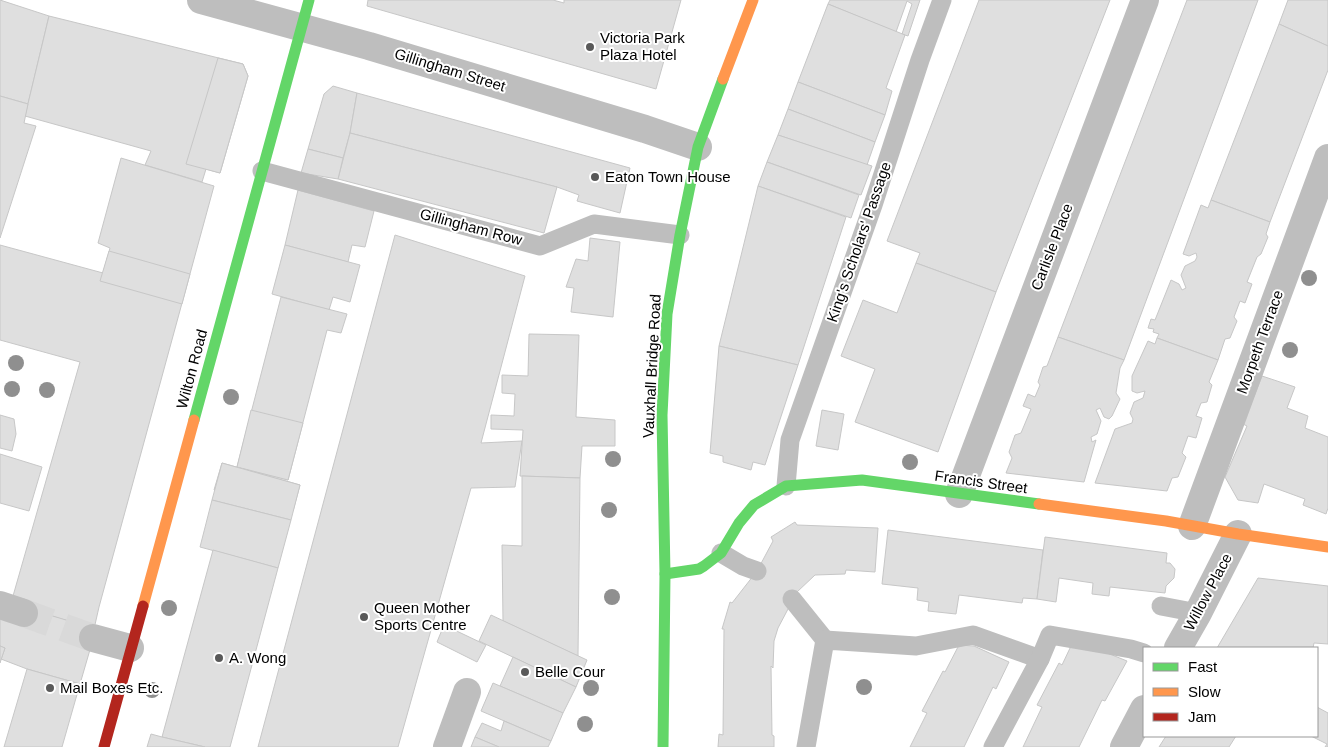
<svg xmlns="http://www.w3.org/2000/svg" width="1328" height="747" font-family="Helvetica,sans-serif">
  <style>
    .building { fill: #dfdfdf; stroke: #c7c7c7 }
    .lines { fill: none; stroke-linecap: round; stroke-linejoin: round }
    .street-tunnel { stroke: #d9d9d9; stroke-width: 28; stroke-dasharray: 28 14; stroke-linecap: butt }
    .lane { stroke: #bebebe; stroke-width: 19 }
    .street { stroke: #bebebe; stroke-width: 28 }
    .fast { stroke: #63d668; stroke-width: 11 }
    .slow { stroke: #ff974d; stroke-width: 11 }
    .jam { stroke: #b3261e; stroke-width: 11 }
    .tree { fill: #8f8f8f }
    .poi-dot { fill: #595959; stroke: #fff; stroke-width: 2 }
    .labels { text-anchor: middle; stroke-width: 4; stroke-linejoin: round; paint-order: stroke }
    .poi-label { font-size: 15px; fill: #000; stroke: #fff; text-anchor: start }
    .street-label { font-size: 15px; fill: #000; stroke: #fff }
  </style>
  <rect width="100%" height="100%" fill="#fff"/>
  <!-- building -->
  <g class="building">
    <polygon points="0,0 49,16 28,104 0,96"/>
    <polygon points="368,0 553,0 564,3 564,0 681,0 656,89 367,6"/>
    <polygon points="830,0 920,0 908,36 902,34 912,4 907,1 896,32 828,4"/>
    <polygon points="979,0 1110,0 996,292 916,263 920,253 887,241"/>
    <polygon points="1187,0 1258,0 1124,360 1058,337"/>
    <polygon points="1288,0 1328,0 1328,46 1279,24"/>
    <polygon points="828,4 905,35 886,88 892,91 885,115 798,82"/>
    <polygon points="49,16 243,64 248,76 220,173 206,169 202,182 145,165 151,151 25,116"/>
    <polygon points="1279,24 1328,46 1328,70 1270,222 1211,200"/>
    <polygon points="218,58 243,64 248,76 220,173 186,164"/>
    <polygon points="798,82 885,115 875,142 788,109"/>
    <polygon points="333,86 357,93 350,133 343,158 308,149 324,94"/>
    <polygon points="357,93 630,168 620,213 577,201 579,195 557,187 350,133"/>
    <polygon points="0,96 28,104 24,123 36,126 0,238"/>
    <polygon points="788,109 875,142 867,165 778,135"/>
    <polygon points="350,133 557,187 544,233 338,179"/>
    <polygon points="778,135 872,166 861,195 767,162"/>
    <polygon points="308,149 343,158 338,179 301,173"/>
    <polygon points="121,158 214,186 99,607 94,629 26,608 27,600 13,596 80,362 0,340 0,245 103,273 110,248 98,243"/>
    <polygon points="767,162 859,195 851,218 758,186"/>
    <polygon points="758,186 846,217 798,365 719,346"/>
    <polygon points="298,190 374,211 365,247 352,245 348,262 285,245"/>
    <polygon points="1211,200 1270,222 1266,234 1268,237 1261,254 1257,257 1247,282 1252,284 1245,303 1240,301 1234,317 1237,321 1230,338 1225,339 1218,360 1157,338 1159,334 1153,332 1154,329 1148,328 1151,319 1155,320 1171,280 1179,284 1182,290 1186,288 1181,275 1185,266 1195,261 1197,257 1196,253 1189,256 1183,254 1201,205 1208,208"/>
    <polygon points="395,235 525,276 481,443 522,441 515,487 471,488 398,747 258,747"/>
    <polygon points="590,238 620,242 613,317 571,312 574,288 566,287 576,259 588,261"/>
    <polygon points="285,245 360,265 350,302 333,297 329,310 272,294"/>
    <polygon points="109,251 190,274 182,304 100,281"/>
    <polygon points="916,263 996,292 938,452 855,422 875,369 841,356 863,300 897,313"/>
    <polygon points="281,297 347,314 341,333 327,330 288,480 237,467"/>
    <polygon points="529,334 579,335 576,417 615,420 615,446 582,446 580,478 520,476 523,430 491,429 491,415 514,416 515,394 502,393 502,375 528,376"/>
    <polygon points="1058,337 1124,360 1120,368 1116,393 1120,399 1112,416 1109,419 1104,417 1100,408 1096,410 1101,421 1097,434 1091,437 1092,442 1096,440 1084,482 1006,473 1012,458 1009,452 1015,435 1021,433 1031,409 1023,406 1028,394 1035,397 1040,385 1038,382 1043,367 1047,366"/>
    <polygon points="1157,338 1218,360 1209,382 1212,385 1207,402 1201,403 1196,416 1202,418 1196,438 1188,436 1182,453 1186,457 1178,477 1172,478 1167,491 1095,483 1115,429 1132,423 1133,419 1130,413 1134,402 1143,398 1145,391 1137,393 1132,391 1132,376 1148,341 1155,344"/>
    <polygon points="719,346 798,365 765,465 753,462 751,470 723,462 723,456 710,453"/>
    <polygon points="1262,376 1295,387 1287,408 1308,416 1305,428 1328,437 1328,508 1326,514 1303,505 1305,499 1264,484 1258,503 1238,500 1225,477 1247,426 1243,424"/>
    <polygon points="251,410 303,423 288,480 237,467"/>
    <polygon points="822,410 844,414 838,450 816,446"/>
    <polygon points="0,415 14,419 16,434 12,451 0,448"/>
    <polygon points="0,454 42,467 29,511 0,503"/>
    <polygon points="222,463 300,485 293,511 214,490"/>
    <polygon points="222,463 300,485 291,520 212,500"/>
    <polygon points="522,476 580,478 578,656 503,621 502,545 522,546"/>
    <polygon points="212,500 291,520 278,568 200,547"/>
    <polygon points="795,522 797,525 878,528 875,572 846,570 845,574 815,575 797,592 778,628 774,641 773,668 771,666 772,735 774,736 774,747 718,747 719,734 723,735 724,629 722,629 730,602 732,603 757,571 773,541 771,537"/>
    <polygon points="888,530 1043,550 1037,599 1023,598 1022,603 959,595 956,614 928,611 929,602 917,600 918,588 882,584"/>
    <polygon points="1045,537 1167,553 1166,563 1170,563 1175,569 1174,578 1166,586 1165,593 1110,587 1109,596 1092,594 1093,583 1059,578 1056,602 1037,599"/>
    <polygon points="213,550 278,568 230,747 205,747 162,737"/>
    <polygon points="1258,578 1328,586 1328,644 1314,643 1313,648 1217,648"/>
    <polygon points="26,608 96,629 80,684 27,669 1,659 5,648 0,646 0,609"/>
    <polygon points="491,615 587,660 576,687 479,641"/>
    <polygon points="444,625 486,645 477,662 437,642"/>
    <polygon points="959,645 974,646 1009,662 996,689 993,687 964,747 910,747 927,713 922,711 943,671 945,672"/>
    <polygon points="0,646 5,648 0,663"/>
    <polygon points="1071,646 1095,648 1127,661 1105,701 1102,700 1079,747 1023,747 1042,707 1037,705 1059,663 1062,665"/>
    <polygon points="513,657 576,687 563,713 500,686"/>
    <polygon points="27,669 80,684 62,747 4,747"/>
    <polygon points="493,683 563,713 551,741 481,711"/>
    <polygon points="1317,707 1328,713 1328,747 1325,747 1327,744 1311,736 1317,736"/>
    <polygon points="504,721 551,741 548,747 499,747 475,737 482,723 501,731"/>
    <polygon points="151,734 162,737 205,747 147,747"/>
    <polygon points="1166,736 1236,736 1229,747 1159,747"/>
    <polygon points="475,737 499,747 471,747"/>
  </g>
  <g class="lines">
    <!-- street-tunnel -->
    <polyline class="street-tunnel" points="24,613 93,638"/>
    <!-- lane -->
    <g class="lane">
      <polyline points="262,171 540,246 594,224 680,235"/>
      <polyline points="786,486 790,440 873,205 920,60 942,0"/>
      <polyline points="721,553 743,566 757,571"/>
      <polyline points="792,599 825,640"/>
      <polyline points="1161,606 1198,613"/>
      <polyline points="806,747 825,640 916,646 973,635 1040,659"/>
      <polyline points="993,747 1040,659 1050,635 1131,649 1144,653"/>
    </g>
    <!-- street -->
    <g class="street">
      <polyline points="201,0 369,46 645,129 698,147"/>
      <polyline points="959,494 1145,0"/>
      <polyline points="1192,526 1328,158"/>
      <polyline points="0,605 24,613"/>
      <polyline points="93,638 130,648"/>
      <polyline points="1178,648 1198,613 1238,534"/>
      <polyline points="447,747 467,692"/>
      <polyline points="1124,747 1144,709"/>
    </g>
    <!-- fast -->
    <g class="fast">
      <polyline points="194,420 309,0"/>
      <polyline points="665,574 699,569 704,566 721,553 739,523 754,505 786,486 862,480 1039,504"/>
      <polyline points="663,747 665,574 662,415 667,314 680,235 698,147 723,79"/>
    </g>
    <!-- slow -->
    <g class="slow">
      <polyline points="723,79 753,0"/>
      <polyline points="1039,504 1166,521 1238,534 1328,547"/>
      <polyline points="143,606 194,420"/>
    </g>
    <!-- jam -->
    <polyline class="jam" points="104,747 143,606"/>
  </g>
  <!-- trees -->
  <g class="tree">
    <circle cx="1309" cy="278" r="8"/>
    <circle cx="1290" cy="350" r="8"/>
    <circle cx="16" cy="363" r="8"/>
    <circle cx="12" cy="389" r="8"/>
    <circle cx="47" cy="390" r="8"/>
    <circle cx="231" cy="397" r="8"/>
    <circle cx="613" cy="459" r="8"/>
    <circle cx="910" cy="462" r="8"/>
    <circle cx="609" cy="510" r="8"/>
    <circle cx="612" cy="597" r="8"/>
    <circle cx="169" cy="608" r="8"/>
    <circle cx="864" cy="687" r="8"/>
    <circle cx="591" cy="688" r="8"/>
    <circle cx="152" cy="690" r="8"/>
    <circle cx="585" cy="724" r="8"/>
  </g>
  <!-- markers -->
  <g class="poi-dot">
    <circle cx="590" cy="47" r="5"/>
    <circle cx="595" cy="177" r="5"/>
    <circle cx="364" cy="617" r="5"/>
    <circle cx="219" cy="658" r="5"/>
    <circle cx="525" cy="672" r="5"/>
    <circle cx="50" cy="688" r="5"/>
  </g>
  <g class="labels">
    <!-- poi labels -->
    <g class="poi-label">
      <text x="600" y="43">Victoria Park<tspan x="600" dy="17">Plaza Hotel</tspan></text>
      <text x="605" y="182">Eaton Town House</text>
      <text x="374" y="613">Queen Mother<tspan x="374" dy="17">Sports Centre</tspan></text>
      <text x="229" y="663">A. Wong</text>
      <text x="535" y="677">Belle Cour</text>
      <text x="60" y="693">Mail Boxes Etc.</text>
    </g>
    <!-- street labels -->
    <g class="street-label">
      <text transform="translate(450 70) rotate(17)" y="5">Gillingham Street</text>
      <text transform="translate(471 227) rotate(15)" y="5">Gillingham Row</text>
      <text transform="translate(859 242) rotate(-71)" y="5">King's Scholars' Passage</text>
      <text transform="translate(1052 247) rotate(-69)" y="5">Carlisle Place</text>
      <text transform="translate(1260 342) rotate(-70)" y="5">Morpeth Terrace</text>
      <text transform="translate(652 366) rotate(-87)" y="5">Vauxhall Bridge Road</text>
      <text transform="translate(192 369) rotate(-75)" y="5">Wilton Road</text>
      <text transform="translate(981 482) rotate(8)" y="5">Francis Street</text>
      <text transform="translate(1208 592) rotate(-62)" y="5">Willow Place</text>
    </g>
  </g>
  <!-- legend -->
  <rect x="1143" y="647" width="175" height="90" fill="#ffffff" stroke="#999999"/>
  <rect x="1153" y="663" width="25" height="8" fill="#63d668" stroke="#999999"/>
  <text x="1188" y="672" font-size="15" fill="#000000">Fast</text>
  <rect x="1153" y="688" width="25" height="8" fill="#ff974d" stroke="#999999"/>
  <text x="1188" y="697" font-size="15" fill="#000000">Slow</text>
  <rect x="1153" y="713" width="25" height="8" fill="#b3261e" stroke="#999999"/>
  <text x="1188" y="722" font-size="15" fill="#000000">Jam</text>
</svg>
